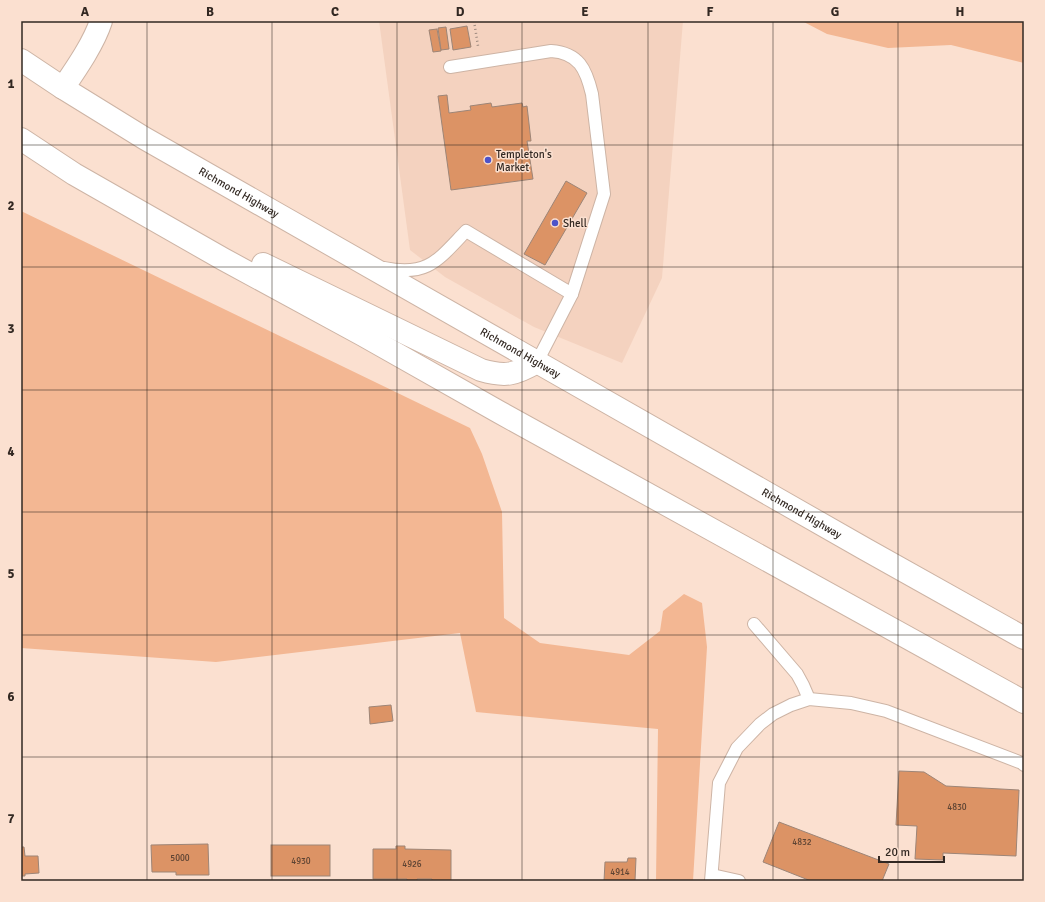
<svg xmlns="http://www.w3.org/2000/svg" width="1045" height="902" font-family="Signika,sans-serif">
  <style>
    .built { fill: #f4d2bf }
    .green { fill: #f3b793 }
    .building { fill: #dc9365; stroke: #9d8577 }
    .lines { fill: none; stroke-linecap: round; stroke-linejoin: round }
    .service-casing { stroke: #cdb4a5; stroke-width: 14 }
    .minor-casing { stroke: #cdb4a5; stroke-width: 24 }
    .trunk-casing { stroke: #cdb4a5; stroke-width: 24 }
    .path { stroke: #9f8b80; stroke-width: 2.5; stroke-dasharray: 1 3; stroke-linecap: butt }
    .service { stroke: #fff; stroke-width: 12 }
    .minor { stroke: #fff; stroke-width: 22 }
    .trunk { stroke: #fff; stroke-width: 22 }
    .grid { fill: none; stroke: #322822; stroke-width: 1; stroke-opacity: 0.55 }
    .poi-dot { fill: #4d53c9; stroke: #fbe0d0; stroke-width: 1.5 }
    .labels { text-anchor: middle; stroke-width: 3; stroke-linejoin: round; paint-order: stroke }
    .number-label { font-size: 9px; fill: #5c4333 }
    .poi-label { font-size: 11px; fill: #322822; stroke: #fbe0d0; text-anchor: start }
    .street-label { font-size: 11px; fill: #322822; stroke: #fbe0d0 }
    .neatline { fill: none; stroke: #322822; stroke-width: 1.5 }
    .grid-label { font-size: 13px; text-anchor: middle; font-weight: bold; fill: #322822 }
  </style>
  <rect width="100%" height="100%" fill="#fbe0d0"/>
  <!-- built -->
  <polygon class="built" points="379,21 683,21 662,278 622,363 534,327 445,277 410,250"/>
  <!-- green -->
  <g class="green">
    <polygon points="802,21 1024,21 1024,63 951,45 888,48 827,34"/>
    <polygon points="21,211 470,428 482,454 502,512 504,618 540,643 629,655 660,631 663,611 684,594 702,603 707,647 693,881 656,881 658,729 476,712 460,633 216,662 21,648"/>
  </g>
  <!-- building -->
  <g class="building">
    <polygon points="467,26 471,47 453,50 450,29"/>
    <polygon points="446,27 449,49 441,50 438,28"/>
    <polygon points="437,29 441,51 433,52 429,30"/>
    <polygon points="447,95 449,113 471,110 470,106 491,103 492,107 522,103 523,107 527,106 531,141 527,141 533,179 451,190 438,96"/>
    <polygon points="566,181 587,193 545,265 524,254"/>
    <polygon points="391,705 393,721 370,724 369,707"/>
    <polygon points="899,771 924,772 946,786 1019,790 1016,856 943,853 943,860 915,859 917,826 896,825"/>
    <polygon points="779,822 889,864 882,881 811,881 763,862"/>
    <polygon points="208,844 209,875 176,875 176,872 152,872 151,845"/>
    <rect x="271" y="845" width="59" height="31"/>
    <polygon points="396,846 405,846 405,849 451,850 451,881 432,881 432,879 417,879 417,881 407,881 407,879 373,879 373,849 396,849"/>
    <polygon points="21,847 24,847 25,856 38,856 39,873 25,874 25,876 21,876"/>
    <polygon points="628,858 636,858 635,881 604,881 605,862 627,862"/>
  </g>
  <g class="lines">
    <defs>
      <g id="service">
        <path d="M450,67L551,51C579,53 586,69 592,94L604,194L572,294L537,362"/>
        <path d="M384,268C428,277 438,260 466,231L572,294"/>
        <polyline points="754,624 797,674 803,685 809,699"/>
        <polyline points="712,875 739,881"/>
        <polyline points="711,881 719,783 737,748 760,724 773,714 791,705 809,699 851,703 886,711 1022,763 1024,765"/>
      </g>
      <path id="minor" d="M63,88C76,69 94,43 101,21"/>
      <g id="trunk">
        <path id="s1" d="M21,60L63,88L144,138L865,549L1024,638"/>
        <polyline points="21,139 74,174 223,259 363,335 499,412 1024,702"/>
        <path d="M263,264L481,370C505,377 515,375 537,362"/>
      </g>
    </defs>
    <!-- service casing -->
    <use href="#service" class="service-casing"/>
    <!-- minor casing -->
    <use href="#minor" class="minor-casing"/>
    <!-- trunk casing -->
    <use href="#trunk" class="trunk-casing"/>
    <!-- path -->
    <polyline class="path" points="474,21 478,46"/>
    <!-- service -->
    <use href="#service" class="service"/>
    <!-- minor -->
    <use href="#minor" class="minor"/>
    <!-- trunk -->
    <use href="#trunk" class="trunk"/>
  </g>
  <!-- grid -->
  <path class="grid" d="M147,21V881M272,21V881M397,21V881M522,21V881M648,21V881M773,21V881M898,21V881M21,145H1024M21,267H1024M21,390H1024M21,512H1024M21,635H1024M21,757H1024"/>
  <!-- markers -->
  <g class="poi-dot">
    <circle cx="488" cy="160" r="4"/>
    <circle cx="555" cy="223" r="4"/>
  </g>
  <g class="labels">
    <!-- number labels -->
    <g class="number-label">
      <text x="957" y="810">4830</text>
      <text x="802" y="845">4832</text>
      <text x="180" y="861">5000</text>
      <text x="301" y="864">4930</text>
      <text x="412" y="867">4926</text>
      <text x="620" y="875">4914</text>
    </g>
    <!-- poi labels -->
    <g class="poi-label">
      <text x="496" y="158">Templeton's<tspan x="496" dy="13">Market</tspan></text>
      <text x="563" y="227">Shell</text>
    </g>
    <!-- street labels -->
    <g class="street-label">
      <text dy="4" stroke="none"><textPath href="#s1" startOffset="255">Richmond Highway</textPath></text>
      <text dy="4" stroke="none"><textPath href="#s1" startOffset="579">Richmond Highway</textPath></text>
      <text dy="4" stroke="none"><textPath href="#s1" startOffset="903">Richmond Highway</textPath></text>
    </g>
  </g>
  <!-- border -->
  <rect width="1045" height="902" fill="none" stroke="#fbe0d0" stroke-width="44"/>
  <!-- scale -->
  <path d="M879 856v6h65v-6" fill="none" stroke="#322822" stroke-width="2"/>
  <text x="885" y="856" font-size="12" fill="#322822" stroke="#fbe0d0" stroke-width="3" paint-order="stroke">20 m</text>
  <rect x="22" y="22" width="1001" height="858" class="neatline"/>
  <g class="grid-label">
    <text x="85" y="16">A</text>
    <text x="210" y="16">B</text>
    <text x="335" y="16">C</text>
    <text x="460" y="16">D</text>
    <text x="585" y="16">E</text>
    <text x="710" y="16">F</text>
    <text x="835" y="16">G</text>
    <text x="960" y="16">H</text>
    <text x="11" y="88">1</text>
    <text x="11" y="210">2</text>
    <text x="11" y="333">3</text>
    <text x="11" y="456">4</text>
    <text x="11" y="578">5</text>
    <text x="11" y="701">6</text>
    <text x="11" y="823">7</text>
  </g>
</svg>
